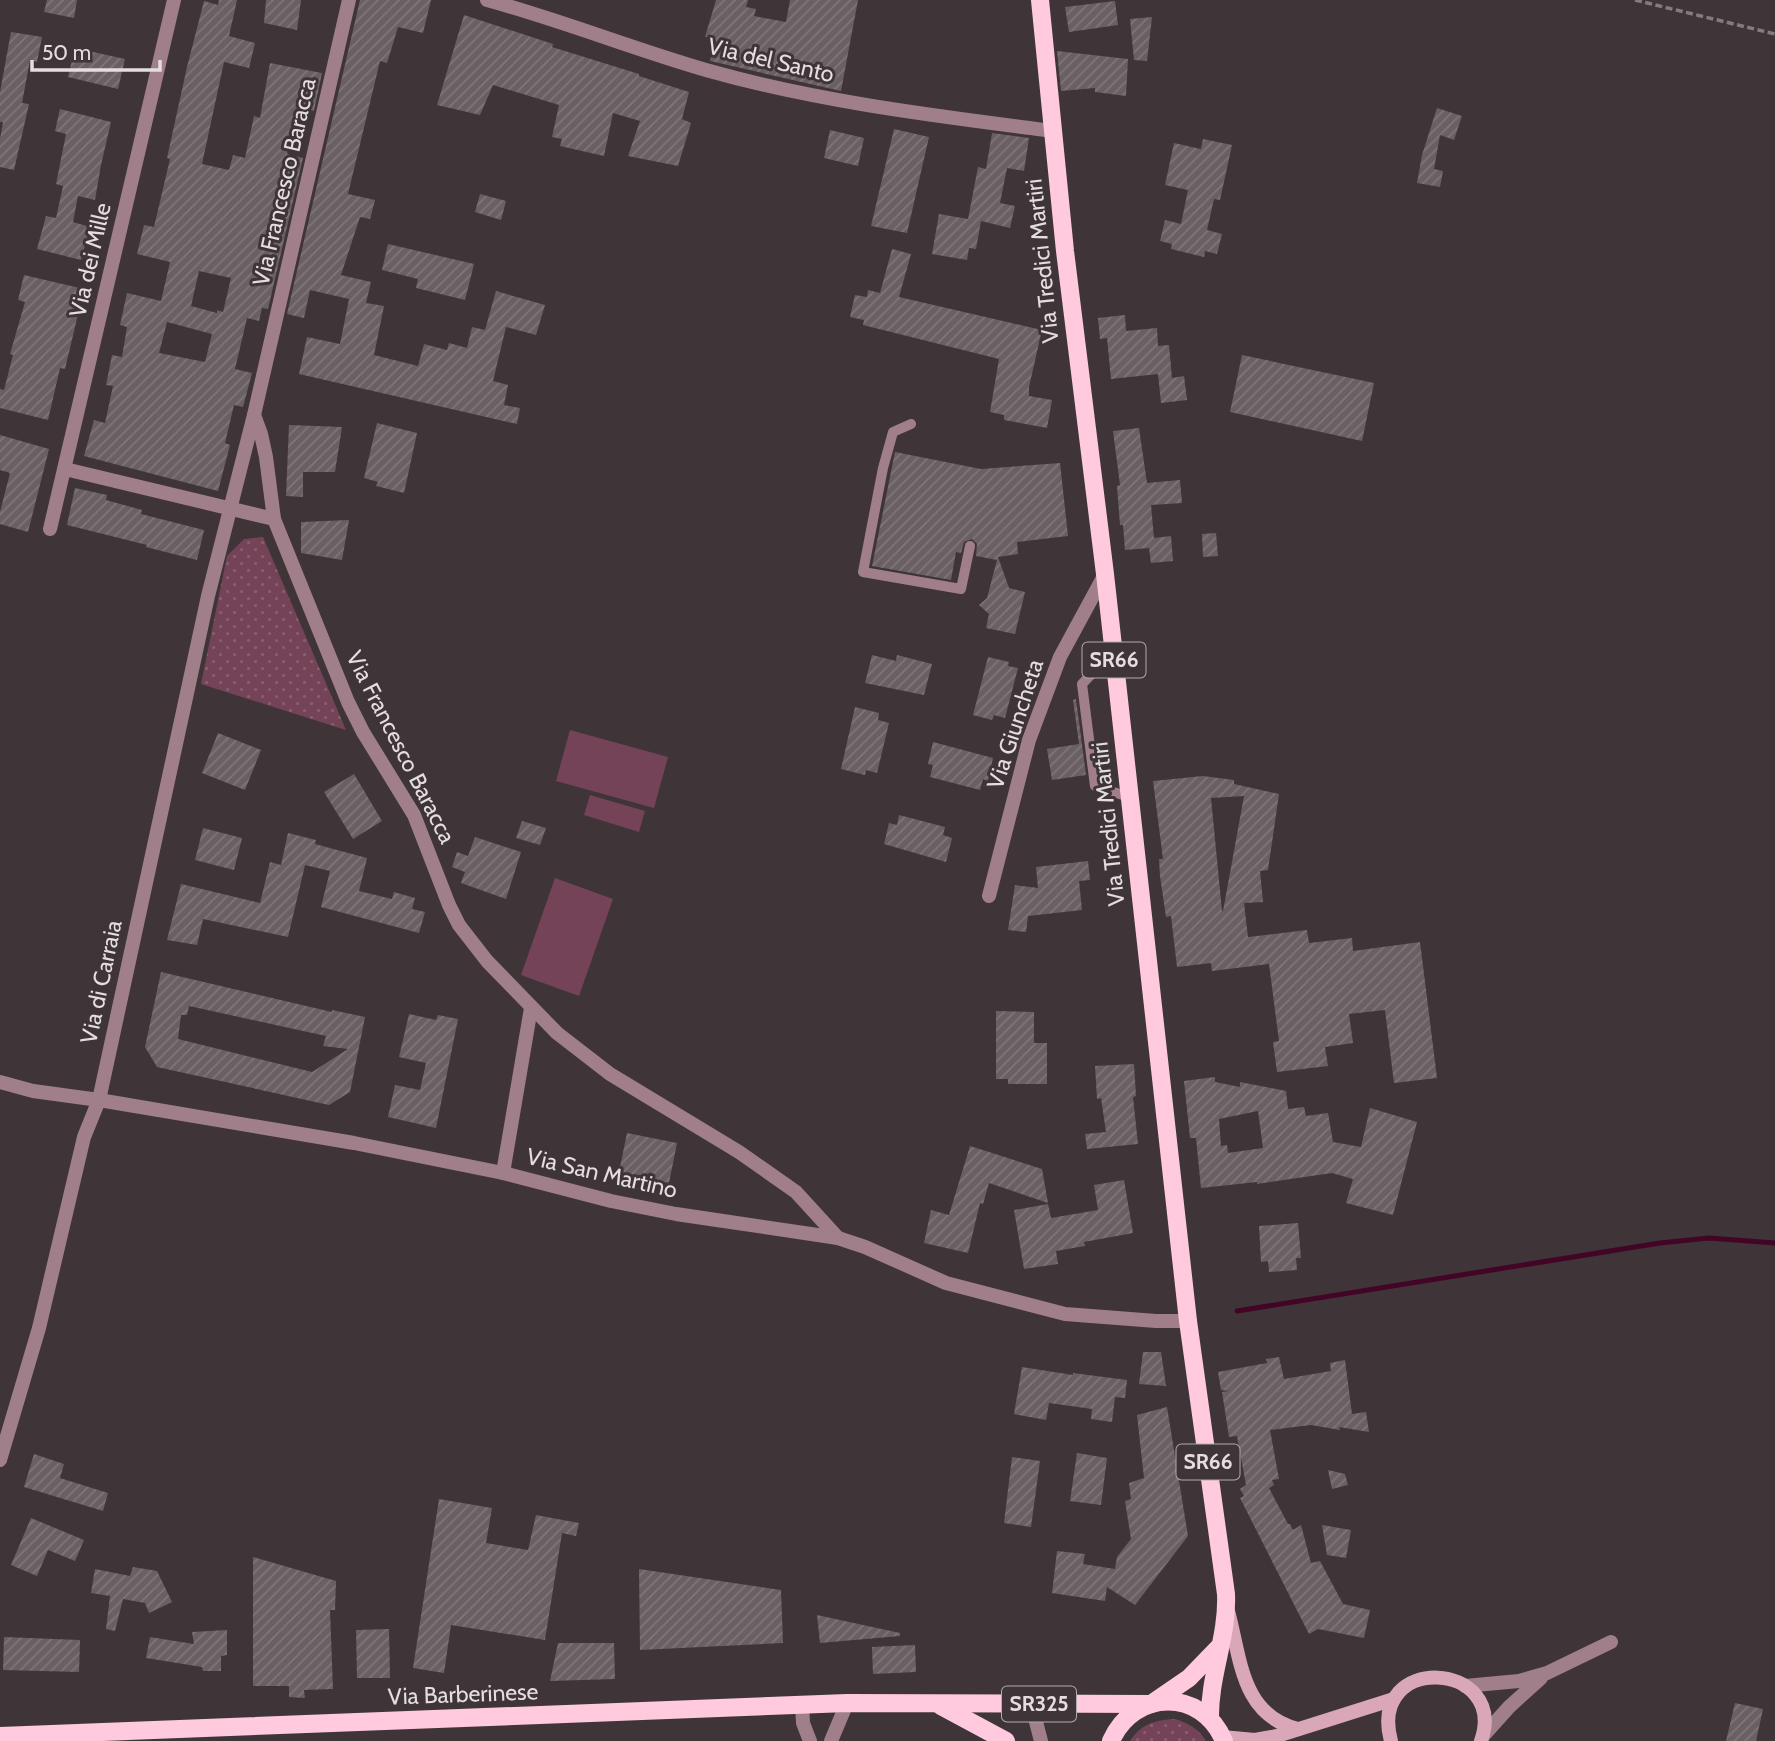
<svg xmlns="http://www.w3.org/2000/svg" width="1775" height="1741" font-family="Cabin,sans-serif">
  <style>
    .grass { fill: url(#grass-dots) }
    .pitch { fill: #754357 }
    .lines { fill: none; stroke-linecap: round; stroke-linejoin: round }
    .stream { stroke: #420525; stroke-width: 5 }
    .building { fill: url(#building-hatch); fill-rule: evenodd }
    .path { stroke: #837b7e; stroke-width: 3.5; stroke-dasharray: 7 3.5; stroke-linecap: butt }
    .lane { stroke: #a07f8b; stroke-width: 10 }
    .street { stroke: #a07f8b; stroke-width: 14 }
    .secondary { stroke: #daa7b9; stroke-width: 14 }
    .primary { stroke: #ffcadd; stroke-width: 18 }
    .labels { text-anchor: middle; stroke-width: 6; stroke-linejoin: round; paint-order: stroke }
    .shield { fill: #3f3538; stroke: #b2abae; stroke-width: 2 }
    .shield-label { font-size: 21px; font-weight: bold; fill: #e4dee0 }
    .street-label { font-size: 23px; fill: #e4dee0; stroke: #3f3538 }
  </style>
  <defs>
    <pattern id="grass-dots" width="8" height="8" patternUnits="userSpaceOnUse" patternTransform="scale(1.75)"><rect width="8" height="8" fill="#754357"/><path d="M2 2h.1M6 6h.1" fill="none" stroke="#885e6f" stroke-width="1.8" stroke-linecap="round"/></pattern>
    <pattern id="building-hatch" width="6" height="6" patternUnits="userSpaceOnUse" patternTransform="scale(1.75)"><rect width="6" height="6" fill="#6a5f63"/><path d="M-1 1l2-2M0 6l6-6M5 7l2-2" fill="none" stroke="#7f7679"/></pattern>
  </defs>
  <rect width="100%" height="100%" fill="#3f3538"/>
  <!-- grass -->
  <g class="grass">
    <polygon points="263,537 346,730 201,684 227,556 244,539"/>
    <path d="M1175,1719C1188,1723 1199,1729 1206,1741H1130C1141,1724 1155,1720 1175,1719Z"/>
  </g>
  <!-- pitch -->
  <g class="pitch">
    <polygon points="570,730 668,757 654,808 556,781"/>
    <polygon points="590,795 645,811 639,832 584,815"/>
    <polygon points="555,878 613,899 579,996 521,975"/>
  </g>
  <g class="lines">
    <!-- stream -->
    <polyline class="stream" points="1237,1311 1660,1243 1709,1238 1775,1243"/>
  </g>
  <!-- building -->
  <g class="building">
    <polygon points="47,0 77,0 74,18 44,12"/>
    <path d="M219,0H237L229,36L255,43L249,68L224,62L202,164L229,170L233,155L245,158L254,116L260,118L270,63L322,73L314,111L298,108L287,154L303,158L268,309L262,308L259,321L247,318L235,369L252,373L243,407L234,405L225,443L230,445L218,491L84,456L94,420L105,423L113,386L106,385L112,355L122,357L127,327L120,325L127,293L161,301L170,262L137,254L144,225L154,227L170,159L167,158L187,67L204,1L218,5ZM199,271L231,278L223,312L217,310V313L191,306ZM167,322L212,334L205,362L159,353Z"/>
    <polygon points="266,0 301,0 297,30 264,23"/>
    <polygon points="360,0 431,0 423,33 398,27 387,63 380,61 348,194 375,200 370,219 360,217 341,275 371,282 366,303 384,306 374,355 418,366 424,344 447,350 449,343 467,348 472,327 485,330 496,291 545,305 536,335 506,327 493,381 508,385 504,405 520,408 517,424 299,374 307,337 340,344 349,299 310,290 304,318 287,314"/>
    <polygon points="716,0 748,0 746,7 756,9 754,16 786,22 790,0 858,0 841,91 710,61 714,38 705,37"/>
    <polygon points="1115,1 1118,25 1069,32 1065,7"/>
    <polygon points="464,15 553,44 552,47 639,74 639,76 689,92 682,119 691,123 678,166 628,156 640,121 613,113 604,156 560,146 562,139 552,137 559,105 493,85 480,115 437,105"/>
    <polygon points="1152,17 1147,61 1134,60 1130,19"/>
    <polygon points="11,32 42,37 37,62 30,60 22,103 29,104 14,170 0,167 0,139 3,122 0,122 0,92"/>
    <polygon points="75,48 125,59 118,89 68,77"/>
    <polygon points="1057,51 1128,59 1126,96 1095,92 1095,88 1061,91"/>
    <polygon points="1437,108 1462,116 1454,140 1440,135 1434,169 1443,171 1440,187 1417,183 1422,155"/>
    <polygon points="60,109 111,122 101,165 95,200 78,196 73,222 90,227 81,260 37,249 46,216 56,218 63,186 56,184 66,134 55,131"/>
    <polygon points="894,129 929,137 907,233 871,226"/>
    <polygon points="830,130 864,138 858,166 824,158"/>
    <polygon points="992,133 1029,138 1024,171 1007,168 1000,203 1015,206 1010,228 981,221 976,249 969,248 967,260 932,254 939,214 968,219 978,167 986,169"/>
    <polygon points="1203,139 1232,145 1220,200 1214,199 1207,230 1222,234 1217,254 1205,251 1204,257 1171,249 1172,244 1160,241 1165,220 1181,224 1188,190 1165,185 1174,143 1201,149"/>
    <polygon points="480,194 506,201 501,220 475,212"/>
    <polygon points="388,244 474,264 465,300 416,288 418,279 382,270"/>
    <polygon points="892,249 911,254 899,297 1042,330 1029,387 1029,396 1052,400 1047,428 1004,420 1004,415 990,412 999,359 863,325 864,320 850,317 855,295 867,297 868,290 880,293"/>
    <polygon points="24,275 84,289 65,369 60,368 48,420 0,408 0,389 4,390 13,355 10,354 25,302 18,300"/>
    <polygon points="1125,315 1126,331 1157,328 1158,346 1169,345 1172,378 1184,376 1187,400 1161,403 1158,374 1111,379 1107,338 1100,339 1098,318"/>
    <polygon points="1242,355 1374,383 1362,441 1230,412"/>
    <polygon points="377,423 417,433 404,493 376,486 378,482 364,478"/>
    <polygon points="289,425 342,427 335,472 303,472 303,497 286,496"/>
    <polygon points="1139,428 1147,483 1180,480 1182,503 1151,505 1154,538 1171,536 1173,561 1151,563 1149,548 1125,550 1123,525 1120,525 1117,486 1120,485 1113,431"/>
    <polygon points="0,435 49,449 28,532 0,524 0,512 10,473 0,470"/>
    <polygon points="895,452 981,469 1060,463 1068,536 1017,542 1018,554 998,557 1009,588 1025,592 1015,634 986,628 989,614 979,605 987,598 997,560 976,556 977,544 972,539 964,542 961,553 956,552 951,580 872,566"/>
    <polygon points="75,488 107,495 106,500 142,510 141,514 204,530 197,560 146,547 147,545 67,525"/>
    <polygon points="349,520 342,560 301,553 301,522"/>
    <polygon points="1216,533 1218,556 1203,557 1202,534"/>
    <polygon points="872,655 896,661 897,655 932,664 924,695 865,683"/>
    <polygon points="988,657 1009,662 1008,666 1018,668 1005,718 994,715 992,720 973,715"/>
    <polygon points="1076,699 1086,775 1052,780 1047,749 1079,744 1073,700"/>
    <polygon points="855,707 879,713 878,720 889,723 877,773 866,770 865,775 841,769"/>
    <polygon points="218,733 261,750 245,790 202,773"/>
    <polygon points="933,742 993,758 988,781 983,779 980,790 930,777 933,765 928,764"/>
    <polygon points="354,774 382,821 353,839 324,792"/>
    <path d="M1203,776L1234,780V784L1279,794L1268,870L1260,871L1263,902L1244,903L1248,937L1307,930L1309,943L1352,938L1353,951L1420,942L1437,1078L1394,1083L1385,1010L1349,1014L1353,1043L1325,1047L1328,1066L1277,1072L1273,1042L1279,1041L1269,964L1212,971L1211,963L1177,967L1171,916L1166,917L1160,876L1159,859H1163L1153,781ZM1244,796L1223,911H1222L1211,798Z"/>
    <polygon points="899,815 945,827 943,835 952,838 946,862 884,844 889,823 897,825"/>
    <polygon points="522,821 546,828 540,845 516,838"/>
    <polygon points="203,828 242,838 234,870 195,860"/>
    <polygon points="288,833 316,840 315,844 367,858 359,891 392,899 394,892 415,898 412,909 425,912 419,933 321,907 330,871 305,865 288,937 203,919 197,945 167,940 181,884 260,903 270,862 281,865"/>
    <polygon points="475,837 521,852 506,899 461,883 465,872 452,867 457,852 468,856"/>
    <polygon points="1088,861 1090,880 1079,881 1082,910 1028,916 1026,932 1008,930 1015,885 1038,888 1036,867"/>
    <path d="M161,972L332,1012V1010L365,1017L350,1092L329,1105L157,1067L145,1047ZM189,1006L326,1036L323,1046L348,1049L312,1072L178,1039L181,1015H187Z"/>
    <polygon points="996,1011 1034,1012 1034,1043 1047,1043 1047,1084 1008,1084 1008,1079 996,1079"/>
    <polygon points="409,1014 436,1020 438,1015 458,1019 436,1128 388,1117 395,1085 420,1090 426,1063 399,1057"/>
    <polygon points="1134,1064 1136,1096 1133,1097 1138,1144 1087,1149 1085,1134 1106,1132 1101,1098 1097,1099 1095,1066"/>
    <path d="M1215,1077V1082L1240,1087V1082L1286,1091L1288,1109L1304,1107L1306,1116L1328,1113L1333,1142L1361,1147L1370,1108L1417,1122L1393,1215L1346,1203L1353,1179L1332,1173L1257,1184V1182L1201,1188L1196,1138H1190L1184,1081ZM1258,1111L1263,1148L1228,1153L1227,1145L1221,1146L1219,1119Z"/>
    <polygon points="627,1133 677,1143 669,1183 619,1172"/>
    <polygon points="970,1146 1042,1169 1048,1203 989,1183 983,1204 980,1203 968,1253 924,1243 931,1210 949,1215"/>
    <polygon points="1124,1180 1133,1233 1084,1242 1085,1246 1056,1251 1058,1264 1024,1269 1014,1210 1048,1204 1051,1218 1098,1210 1094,1185"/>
    <polygon points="1298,1223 1301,1258 1296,1258 1297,1270 1269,1272 1268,1261 1261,1262 1259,1226"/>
    <polygon points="1143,1352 1161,1352 1166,1386 1139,1384"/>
    <polygon points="1279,1357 1284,1379 1331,1371 1330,1363 1345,1360 1352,1414 1366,1412 1369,1432 1339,1427 1340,1430 1311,1425 1270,1430 1279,1479 1272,1480 1274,1485 1269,1488 1288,1524 1290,1524 1293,1530 1301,1525 1311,1563 1320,1561 1343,1604 1370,1610 1364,1638 1318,1629 1309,1634 1240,1498 1244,1496 1240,1489 1246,1485 1237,1436 1229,1437 1222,1392 1229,1391 1221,1390 1218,1372 1267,1363 1266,1359"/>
    <polygon points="1022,1367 1073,1375 1073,1373 1127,1380 1125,1398 1115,1397 1112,1422 1091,1419 1092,1409 1049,1403 1046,1420 1014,1414"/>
    <polygon points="1167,1407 1188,1536 1135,1605 1107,1587 1105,1601 1052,1593 1057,1551 1085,1554 1083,1564 1115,1569 1117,1557 1131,1539 1125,1501 1131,1499 1129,1483 1144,1478 1137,1415"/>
    <polygon points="1077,1453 1107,1458 1101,1505 1070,1501"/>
    <polygon points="34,1454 64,1464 60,1478 108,1493 103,1511 24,1487"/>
    <polygon points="1012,1457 1040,1461 1031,1527 1004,1523"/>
    <polygon points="1328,1470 1345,1474 1348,1485 1332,1489"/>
    <polygon points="439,1499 492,1508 486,1543 528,1550 536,1515 579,1523 576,1536 562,1533 545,1640 451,1625 444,1673 413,1668"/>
    <polygon points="31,1518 84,1540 75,1561 48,1550 37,1576 11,1565"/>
    <polygon points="1322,1525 1351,1530 1346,1558 1327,1555"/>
    <polygon points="253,1557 336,1581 335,1610 330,1610 333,1689 304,1690 305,1698 289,1697 289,1686 253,1686"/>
    <polygon points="133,1567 157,1571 172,1602 149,1613 145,1603 123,1599 115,1631 106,1629 110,1596 91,1593 95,1569 130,1576"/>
    <polygon points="639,1569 781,1590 783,1643 640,1650"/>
    <polygon points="817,1615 900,1633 900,1636 820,1643"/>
    <polygon points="389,1629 390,1678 357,1678 356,1630"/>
    <polygon points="227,1630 227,1655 221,1656 221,1671 203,1671 202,1667 146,1658 150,1637 194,1644 192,1632"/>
    <polygon points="4,1637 80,1640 79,1672 3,1670"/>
    <polygon points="558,1643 614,1643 615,1679 550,1681"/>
    <polygon points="915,1645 916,1672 873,1674 872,1647"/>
    <polygon points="1735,1703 1763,1709 1756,1741 1726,1741"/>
  </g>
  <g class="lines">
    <!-- path -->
    <polyline class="path" points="1635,0 1775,34"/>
    <!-- lane -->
    <g class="lane">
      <polyline points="911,424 893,432 883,468 863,572 961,589 970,546"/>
      <polyline points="1113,652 1082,684 1095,786 1129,797"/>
    </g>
    <!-- street -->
    <g class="street">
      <path d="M487,0C561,20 633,49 706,70C819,102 937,116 1053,131"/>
      <polyline points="254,415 261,434 266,457 274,519 348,702 363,732 414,815 449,905 459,925 487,961 557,1033 610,1074 739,1152 796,1192 838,1238"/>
      <polyline points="65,469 274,519"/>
      <polyline points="50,529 174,0"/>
      <polyline points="989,896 1029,740 1060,657 1105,574"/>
      <polyline points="0,1082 33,1091 99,1100 354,1143 503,1173 611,1201 676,1214 838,1238 865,1247 946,1283 1065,1314 1156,1321 1188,1321"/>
      <polyline points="503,1173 531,1008"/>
      <polyline points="0,1460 39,1328 84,1137 99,1100 208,596 254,415 349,0"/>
      <polyline points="1465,1686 1519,1681 1547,1673 1611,1642"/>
      <polyline points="802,1704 803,1723 810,1741"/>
      <polyline points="1036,1704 1035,1718 1041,1741"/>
      <polyline points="1483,1736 1509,1707 1541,1678"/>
      <polyline points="831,1741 847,1703"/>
    </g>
    <!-- secondary -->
    <g class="secondary">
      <path d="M1228,1611C1241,1659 1241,1715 1298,1729"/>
      <polyline points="1222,1737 1255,1740 1277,1736 1394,1699"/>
      <path d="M1391,1741C1367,1652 1509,1661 1481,1741"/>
    </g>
    <!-- primary -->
    <g class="primary">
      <path d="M1040,0L1065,251L1105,574L1188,1321L1226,1594C1228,1637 1209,1676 1210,1719"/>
      <polyline points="1154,1702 1189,1678 1218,1648"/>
      <polyline points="941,1706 1006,1741"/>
      <polyline points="0,1736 847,1703 1151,1704"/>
      <path d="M1111,1741C1134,1689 1202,1688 1224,1741"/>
    </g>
  </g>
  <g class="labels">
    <!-- shield labels -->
    <g class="shield">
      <rect x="1082.5" y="642.5" width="63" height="35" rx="5"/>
      <rect x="1176.5" y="1444.5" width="63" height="35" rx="5"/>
      <rect x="1002" y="1686.5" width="74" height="35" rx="5"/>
    </g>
    <g class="shield-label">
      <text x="1114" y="667">SR66</text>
      <text x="1208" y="1469">SR66</text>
      <text x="1039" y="1711">SR325</text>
    </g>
    <!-- street labels -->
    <g class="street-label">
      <text transform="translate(771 60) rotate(13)" y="8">Via del Santo</text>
      <text transform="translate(284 182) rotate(-77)" y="8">Via Francesco Baracca</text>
      <text transform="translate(90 260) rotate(-77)" y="8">Via dei Mille</text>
      <text transform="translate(1042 261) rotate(-96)" y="8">Via Tredici Martiri</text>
      <text transform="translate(1015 724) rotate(-72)" y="8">Via Giuncheta</text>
      <text transform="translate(401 747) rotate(63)" y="8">Via Francesco Baracca</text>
      <text transform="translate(1108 824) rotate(-96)" y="8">Via Tredici Martiri</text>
      <text transform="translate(101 982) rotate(-78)" y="8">Via di Carraia</text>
      <text transform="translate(602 1173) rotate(13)" y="8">Via San Martino</text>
      <text transform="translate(463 1694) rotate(-2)" y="8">Via Barberinese</text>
    </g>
  </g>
  <!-- scale -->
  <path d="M32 60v10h128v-10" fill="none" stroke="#e4dee0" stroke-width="3.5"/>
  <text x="42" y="60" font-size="21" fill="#e4dee0" stroke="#3f3538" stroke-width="5" paint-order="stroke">50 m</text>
</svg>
